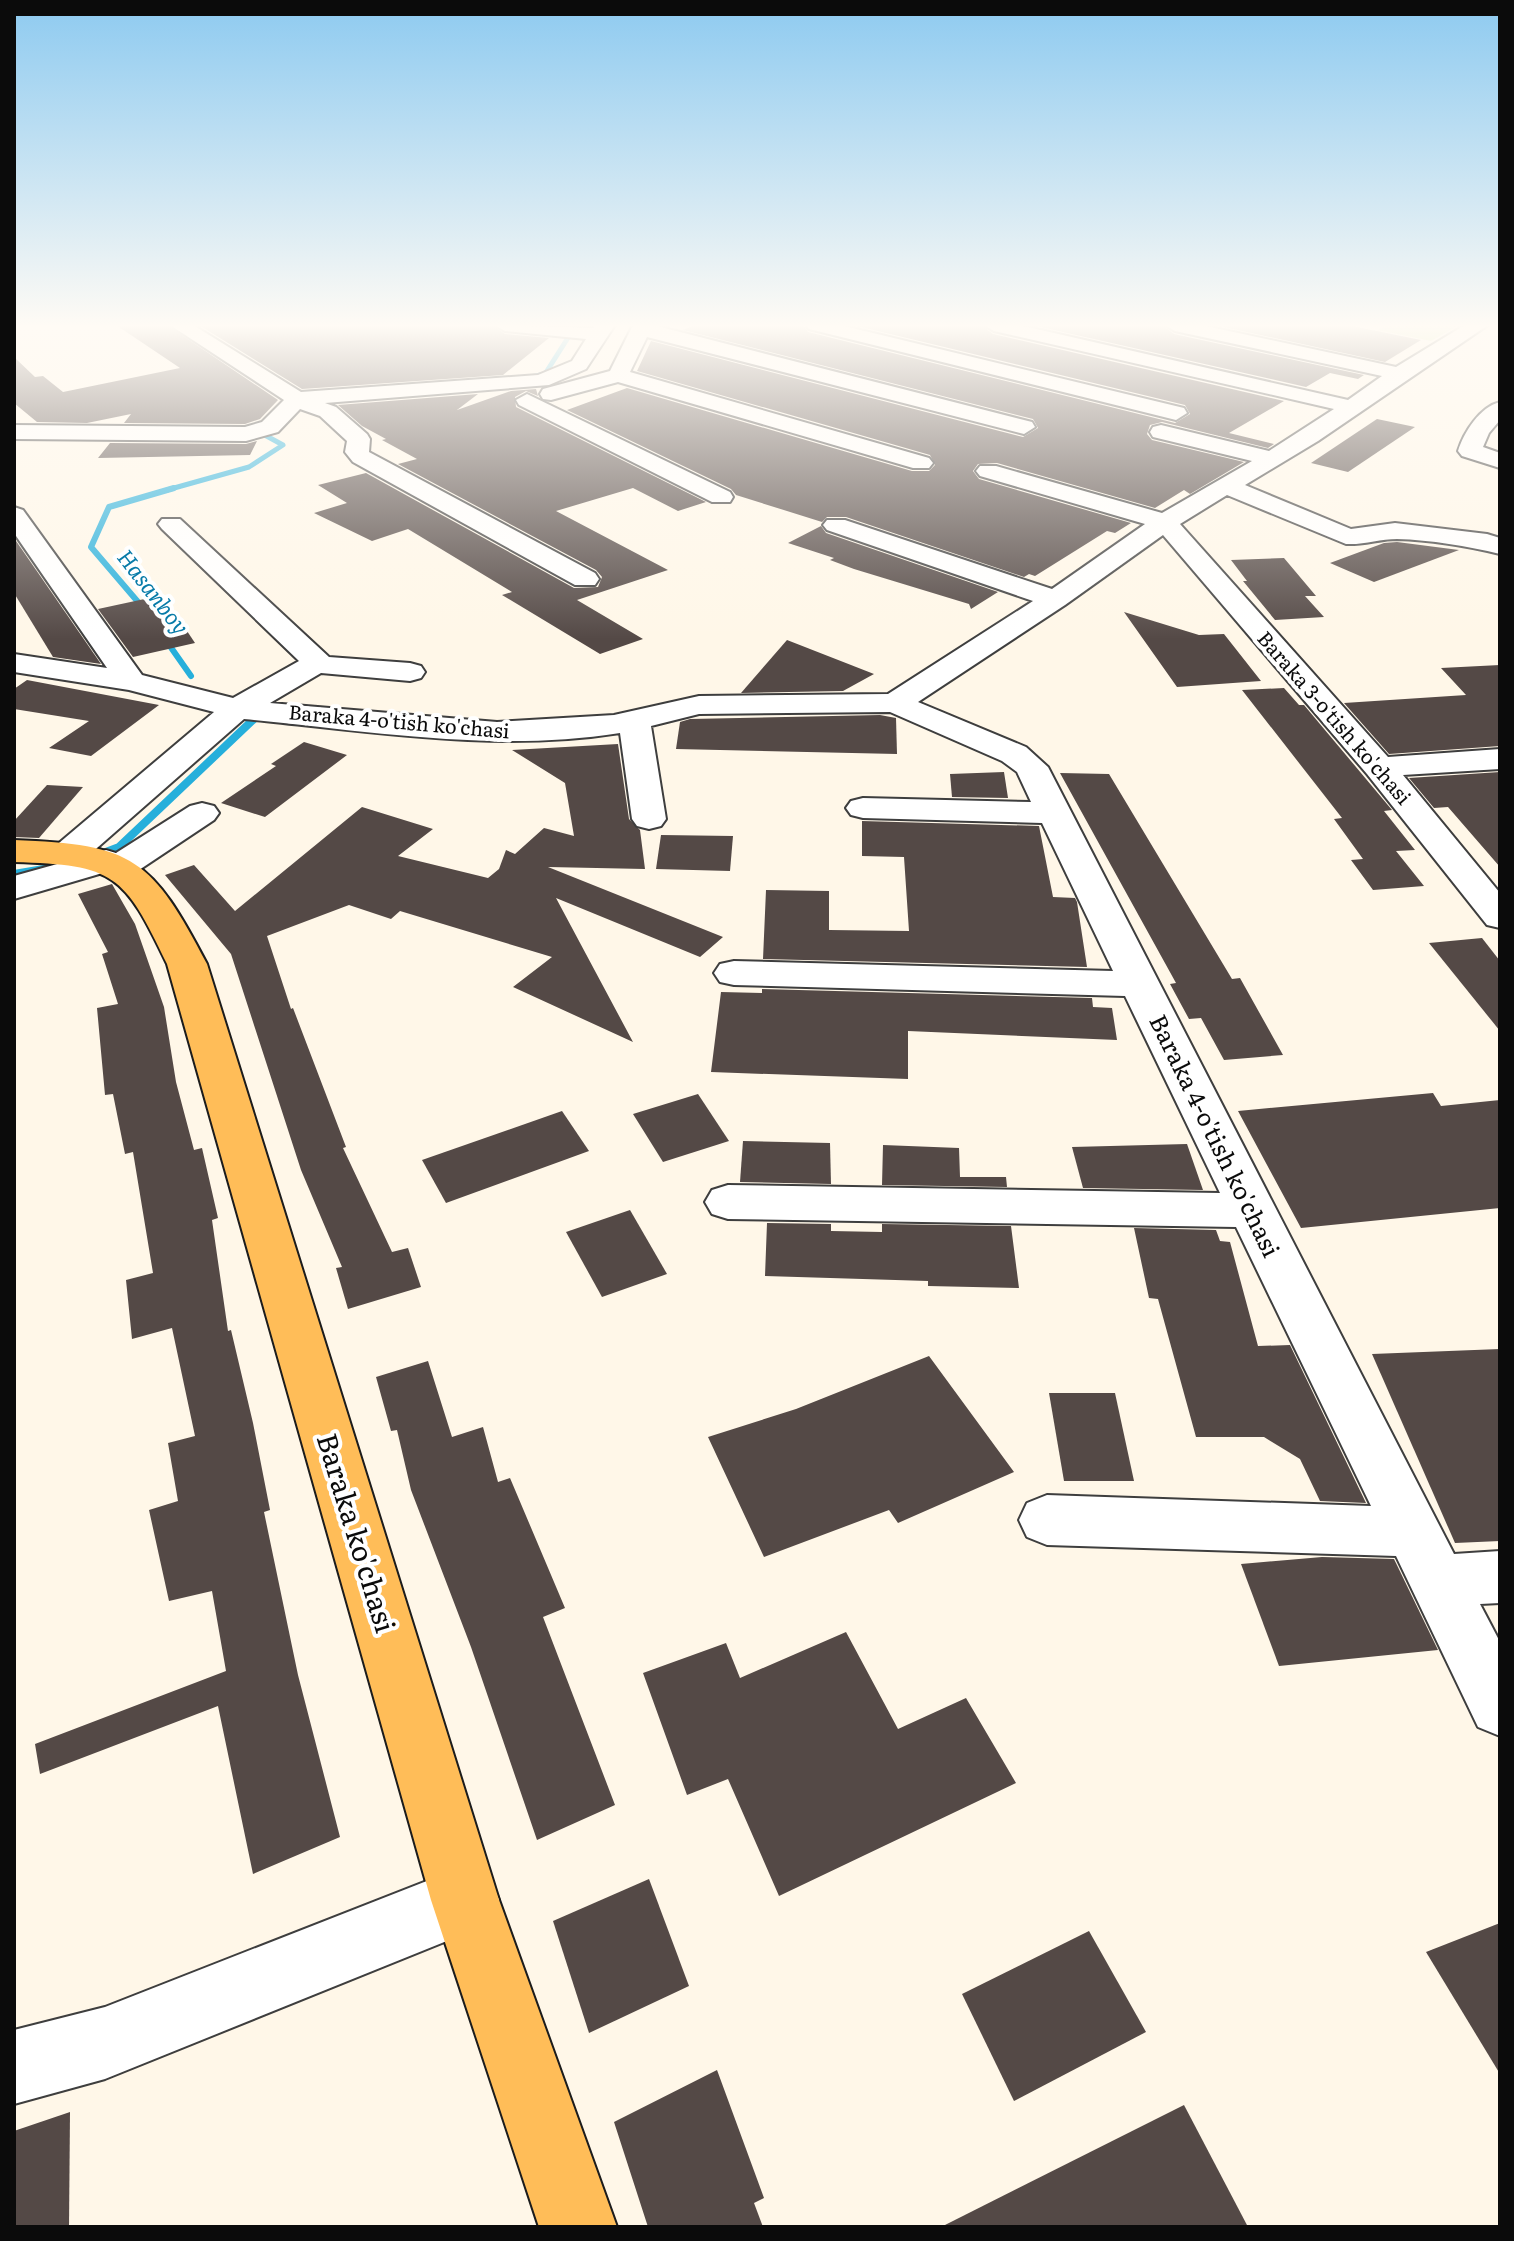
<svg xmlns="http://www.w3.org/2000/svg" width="1514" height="2241" font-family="Literata,serif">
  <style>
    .forest { fill: #bedf8c }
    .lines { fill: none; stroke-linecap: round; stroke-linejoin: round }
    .stream-far2 { stroke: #26afdb; stroke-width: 5 }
    .stream-far1 { stroke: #26afdb; stroke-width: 6 }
    .stream { stroke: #26afdb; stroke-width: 8 }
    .building { fill: #544946 }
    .minor-casing { stroke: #3e3e3e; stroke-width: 4 }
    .major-casing { stroke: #1c1c1c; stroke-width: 4 }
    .minor { fill: #fff; fill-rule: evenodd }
    .major { fill: #ffbd58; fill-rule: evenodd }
    .labels { text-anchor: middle; stroke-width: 8; stroke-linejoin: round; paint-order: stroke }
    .far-street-label { font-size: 20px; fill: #0b0b0b; stroke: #fff }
    .far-water-label { font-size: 22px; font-style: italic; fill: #087ba8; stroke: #fff }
    .street-label { font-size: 24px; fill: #0b0b0b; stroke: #fff }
    .near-street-label { font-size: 28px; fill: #0b0b0b; stroke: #fff }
  </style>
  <rect width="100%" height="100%" fill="#fff7e8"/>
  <!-- forest -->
  <polygon class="forest" points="1387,325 1459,325 1431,341 1378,330"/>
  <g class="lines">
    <!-- stream-far2 -->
    <g class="stream-far2">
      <polyline points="536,376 545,374 571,333"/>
      <polyline points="167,490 249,467 283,445 261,433"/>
    </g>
    <!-- stream-far1 -->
    <g class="stream-far1">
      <polyline points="144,609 91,547 109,507 174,488"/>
      <polyline points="165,639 191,676"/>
    </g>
    <!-- stream -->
    <g class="stream">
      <polyline points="98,855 119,847 255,718"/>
      <polyline points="14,874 44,869"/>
    </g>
  </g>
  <!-- building -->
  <g class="building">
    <polygon points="116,325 167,325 278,400 260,419 245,424 124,423 131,414 87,423 37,422 14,403 14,357 35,377 43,376 63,392 180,368"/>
    <polygon points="199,325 492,325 505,334 549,338 503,375 302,389"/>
    <polygon points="695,325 803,325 808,332 1175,423 1190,414 1185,405 853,325 981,325 993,334 1284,401 1229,433 1274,444 1268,448 1162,422 1150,425 1147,434 1152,440 1244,462 1190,494 1184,490 1155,508 997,463 978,464 973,471 979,479 1131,523 1115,533 1107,531 1035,576 1029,574 1024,577 846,517 827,517 822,522 736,495 731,489 567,410 627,388 912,471 929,471 935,465 930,455 637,371 651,341 1023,437 1038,428 1033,419 683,330"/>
    <polygon points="1032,325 1162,325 1174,334 1364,375 1358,379 1330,373 1306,387"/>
    <polygon points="1215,325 1347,325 1421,340 1385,362"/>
    <polygon points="536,389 538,396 526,391 515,397 516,407 706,502 678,511 633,488 556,511 668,570 577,600 643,639 600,654 502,595 512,592 408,529 372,541 314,513 347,503 318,485 366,473 574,588 598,587 602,577 596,570 398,464 417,459 382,440 386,439 362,426 338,405 478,394 457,410 511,391"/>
    <polygon points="1377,419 1415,427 1348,472 1311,463"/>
    <polygon points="257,441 250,455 98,458 110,443 246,444"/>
    <polygon points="821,526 826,533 998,592 971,609 969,604 854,569 830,560 834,558 788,543"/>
    <polygon points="14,538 101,664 53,657 14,593"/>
    <polygon points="1397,542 1459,550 1374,582 1330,563 1384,543"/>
    <polygon points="1284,558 1316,596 1305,596 1324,617 1275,620 1243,581 1247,581 1231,560"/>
    <polygon points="163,595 195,643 133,657 98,609"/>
    <polygon points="1124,612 1199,635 1224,634 1261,681 1177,687"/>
    <polygon points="787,640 874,674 843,691 741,693"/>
    <polygon points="1500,665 1500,746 1389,754 1344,703 1466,695 1441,668"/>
    <polygon points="27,680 159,705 91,756 49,748 89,721 14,709 14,689"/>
    <polygon points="1284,688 1299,705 1304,705 1392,810 1384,811 1415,850 1396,851 1424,886 1373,890 1351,860 1363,859 1334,819 1342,818 1242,690"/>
    <polygon points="880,715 896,718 897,754 676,749 680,722 690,719"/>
    <polygon points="304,742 347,755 265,817 221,803 276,766 271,764"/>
    <polygon points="618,744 629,819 640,830 645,869 548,867 723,937 700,957 556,898 633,1042 513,987 552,957 400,911 391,919 349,905 267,936 291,1009 293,1008 346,1147 343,1148 392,1252 408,1248 421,1287 348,1309 336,1268 342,1267 301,1170 231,954 165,875 194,865 235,911 362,807 433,829 398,856 488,878 499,869 506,850 515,854 544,828 574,836 565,783 512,750"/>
    <polygon points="1004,772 1008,798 952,797 950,774"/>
    <polygon points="1500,772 1500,867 1448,807 1434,808 1409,778"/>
    <polygon points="1060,773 1109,774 1232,979 1240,978 1283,1055 1224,1060 1201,1018 1189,1019 1170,984 1176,983"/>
    <polygon points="47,785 83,787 39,838 14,837 14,821"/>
    <polygon points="862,821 1039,826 1053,897 1075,898 1077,902 1087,967 763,959 766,890 829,891 829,930 909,931 904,857 862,856"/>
    <polygon points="661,835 733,836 730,871 656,869"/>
    <polygon points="112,884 135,924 164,1007 176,1082 194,1150 202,1148 218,1218 212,1220 228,1331 231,1330 253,1423 270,1510 264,1512 298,1675 340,1837 253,1874 218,1706 40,1774 35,1744 226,1671 212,1591 169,1601 149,1510 178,1501 168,1443 195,1436 172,1328 132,1339 126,1280 153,1273 133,1152 125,1154 113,1094 105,1095 97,1008 118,1004 102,954 108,952 78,894"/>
    <polygon points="1482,938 1500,961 1500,1031 1429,943"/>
    <polygon points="762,989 1092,998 1093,1007 1112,1008 1117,1040 908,1031 908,1079 711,1072 721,992 762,993"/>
    <polygon points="1433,1093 1441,1106 1500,1100 1500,1208 1301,1228 1238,1111"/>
    <polygon points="698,1094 729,1141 663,1162 633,1114"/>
    <polygon points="562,1111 589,1151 446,1203 422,1160"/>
    <polygon points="743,1141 830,1143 831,1184 740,1182"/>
    <polygon points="1187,1144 1203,1190 1083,1188 1072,1147"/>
    <polygon points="883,1145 959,1148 960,1177 1006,1177 1007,1187 882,1185"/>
    <polygon points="630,1210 667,1274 602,1297 566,1232"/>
    <polygon points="767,1223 831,1224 831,1231 882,1232 882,1224 1011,1226 1019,1288 928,1286 928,1281 765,1276"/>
    <polygon points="1134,1228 1216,1230 1220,1241 1230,1242 1258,1346 1290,1345 1366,1503 1320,1501 1300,1459 1264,1437 1196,1437 1158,1299 1149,1298"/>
    <polygon points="1500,1349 1500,1541 1455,1543 1372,1354"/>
    <polygon points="929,1356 1014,1472 898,1523 889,1510 764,1557 708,1437 796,1409"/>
    <polygon points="428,1361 452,1437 483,1427 498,1482 510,1478 565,1608 543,1617 615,1805 537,1840 471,1647 411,1490 397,1430 391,1431 376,1377"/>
    <polygon points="1049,1393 1115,1393 1134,1481 1064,1481"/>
    <polygon points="1322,1557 1394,1559 1438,1650 1279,1666 1241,1564"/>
    <polygon points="846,1632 898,1729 966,1698 1016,1783 779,1896 728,1779 687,1795 643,1673 726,1643 740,1678"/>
    <polygon points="649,1879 689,1986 589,2033 553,1921"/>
    <polygon points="1500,1923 1500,2074 1426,1952"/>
    <polygon points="1089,1931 1146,2032 1014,2101 962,1994"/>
    <polygon points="717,2070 764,2198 754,2203 763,2227 648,2227 614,2122"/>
    <polygon points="1184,2105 1248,2227 941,2227"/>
    <polygon points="70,2112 69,2227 14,2227 14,2131"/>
  </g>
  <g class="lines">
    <defs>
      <g id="minor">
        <polygon points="170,325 193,325 301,392 538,375 572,361 586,339 505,331 495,325 594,328 595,325 615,325 586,369 549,385 325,403 336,407 367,434 370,439 369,452 595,573 599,579 595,585 575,585 353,462 345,452 347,441 320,416 300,409 278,432 246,441 14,439 14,425 245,427 262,422 284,400"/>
        <polygon points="633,325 653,325 1032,422 1035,427 1024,434 647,337 630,372 929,458 933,463 929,468 913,468 618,382 551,400 543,399 540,394 543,389 610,371"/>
        <polygon points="806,325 840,325 1184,408 1187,413 1176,420 809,329"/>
        <path d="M984,325H1019L1348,400L1382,376L1175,331L1165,325H1201L1396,367L1465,325H1488L1318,441L1245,485L1351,529L1395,523L1487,534L1500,538V554C1467,546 1431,540 1397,539C1380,539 1364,545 1346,544L1227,495L1180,524L1388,757L1500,749V769L1403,775L1500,893V928L1487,925L1367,774L1163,535L1065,605L918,702L1026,747L1048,767L1454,1554L1500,1551V1603L1480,1604L1500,1642V1736L1478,1727L1396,1556L1047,1545L1027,1537L1019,1520L1027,1503L1047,1495L1371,1506L1236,1227L728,1219L712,1214L705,1202L712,1190L728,1185L1220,1193L1125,996L734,985L720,982L714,973L720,964L734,961L1113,971L1042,823L863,818L851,815L846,808L851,801L863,798L1031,802L1017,772L1002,761L890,712L699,714L651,726L666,819L661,826L649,829L637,826L632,819L620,733C495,753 369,731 244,719L89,855L106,850L116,853L190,806L202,803L214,806L219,813L214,820L133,874L120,877L106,872L14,899V876L68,861L59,859L54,851L59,843L214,712L129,690L14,672V654L107,668L14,533V507L23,510L142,675L233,698L299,661L162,529L158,524L162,519H180L329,657L410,663L421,666L425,672L421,678L410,681L321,673L270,703L497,722L614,715L699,696L888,694L1033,601L827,530L823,525L827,520H845L1052,589L1145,524L980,476L976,471L980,466H996L1162,513L1252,461L1153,437L1150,432L1153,427L1161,425L1269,451L1334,409L994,331Z"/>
        <polygon points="527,394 730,492 733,497 730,502 712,502 519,405 516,400"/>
        <path d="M1500,402V420L1489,433L1483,447L1500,453V468L1462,456L1458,451C1464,432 1480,407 1500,402Z"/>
        <polygon points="465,1866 489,1876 499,1900 489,1924 105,2079 14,2104 14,2030 105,2007"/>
      </g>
      <path id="major" d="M14,840C134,844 152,859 207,964L499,1900L617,2227H539L431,1900L167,964C124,874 115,865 14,862Z"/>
    </defs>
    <!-- minor casing -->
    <use href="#minor" class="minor-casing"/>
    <!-- major casing -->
    <use href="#major" class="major-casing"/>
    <!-- minor -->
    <use href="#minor" class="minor"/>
    <!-- major -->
    <use href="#major" class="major"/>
  </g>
  <!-- sky -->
  <linearGradient id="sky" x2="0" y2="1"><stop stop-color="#8dcaf0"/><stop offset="0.51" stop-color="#fffbf5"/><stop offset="1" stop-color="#fffbf5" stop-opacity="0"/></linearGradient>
  <rect width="1514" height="639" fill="url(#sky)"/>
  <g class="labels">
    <!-- far-street labels -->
    <g class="far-street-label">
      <text transform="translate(1334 718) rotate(49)" y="7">Baraka 3-o'tish ko'chasi</text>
      <text transform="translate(399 722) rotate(5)" y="7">Baraka 4-o'tish ko'chasi</text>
    </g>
    <!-- far-water labels -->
    <g class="far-water-label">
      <text transform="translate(153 592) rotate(52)" y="8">Hasanboy</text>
    </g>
    <!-- street labels -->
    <g class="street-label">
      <text transform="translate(1214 1136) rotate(64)" y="8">Baraka 4-o'tish ko'chasi</text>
    </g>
    <!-- near-street labels -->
    <g class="near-street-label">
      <text transform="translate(356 1533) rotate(73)" y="10">Baraka ko'chasi</text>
    </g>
  </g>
  <!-- border -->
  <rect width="1514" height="2241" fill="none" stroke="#0b0b0b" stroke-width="32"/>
</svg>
